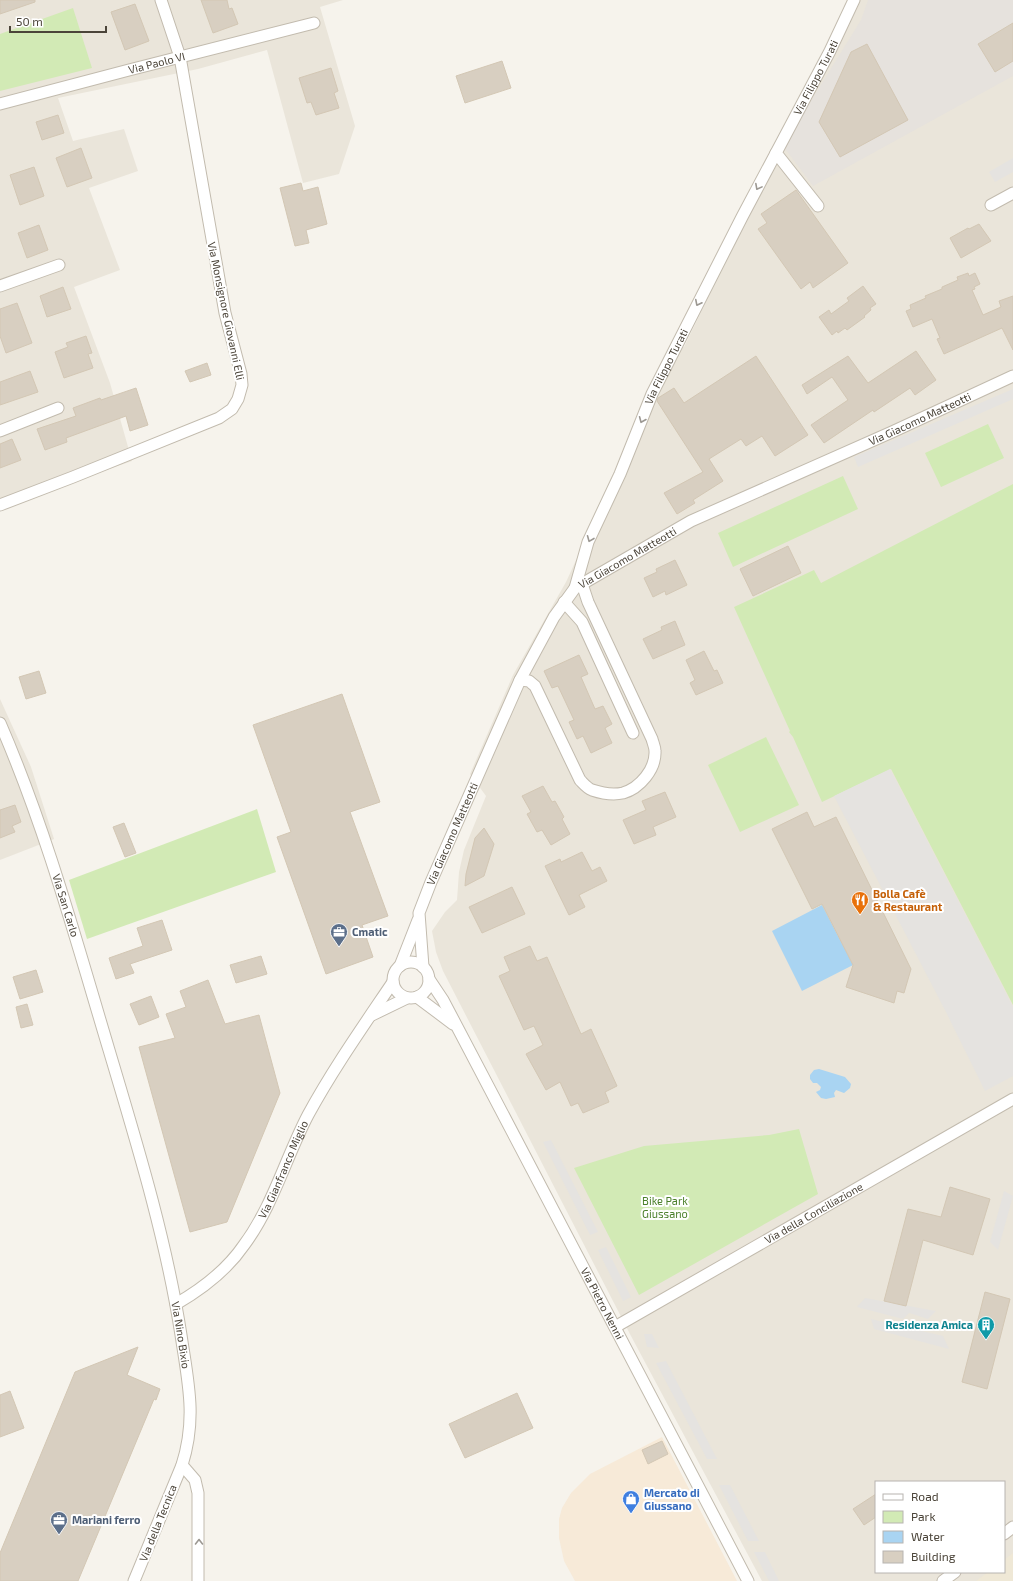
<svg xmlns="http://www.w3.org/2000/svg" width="1013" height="1581" font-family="'Exo 2',sans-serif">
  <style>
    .residential { fill: #eae5da; fill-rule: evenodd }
    .commercial { fill: #f7ead8 }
    .industrial { fill: #e6e2dd }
    .education { fill: #efe8d6 }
    .green { fill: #d2eab5 }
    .parking { fill: #e5e3e0 }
    .water { fill: #a9d4f2 }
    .building { fill: #d8cfc1; stroke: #d3c7b4 }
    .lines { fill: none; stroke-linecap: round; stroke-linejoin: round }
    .street-casing { stroke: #c2bbae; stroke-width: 13 }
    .street { stroke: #fff; stroke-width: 11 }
    .oneway { stroke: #9c9892 }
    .labels { text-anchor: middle; stroke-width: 4; stroke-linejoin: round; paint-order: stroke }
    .street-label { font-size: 11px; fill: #4b4439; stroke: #fff }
    .food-label { font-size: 11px; font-weight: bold; fill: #c56008; stroke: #fff; text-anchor: start }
    .service-label { font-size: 11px; font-weight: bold; fill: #4e5e75; stroke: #fff; text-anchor: start }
    .park-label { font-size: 11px; fill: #4a7f2a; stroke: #fff }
    .culture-label { font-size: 11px; font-weight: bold; fill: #0d838f; stroke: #fff; text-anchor: end }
    .shop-label { font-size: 11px; font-weight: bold; fill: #366cbe; stroke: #fff; text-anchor: start }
  </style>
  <rect width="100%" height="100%" fill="#f6f3ec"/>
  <!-- residential -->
  <g class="residential">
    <polygon points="0,0 343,0 320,7 355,126 339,174 303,183 267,50 198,69 58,98 73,141 124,129 138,171 89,188 120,270 74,287 110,383 132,461 61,486 0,510"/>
    <path d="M854,0H1013V1581H762L631,1336L443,971L436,952L432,931L445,912L457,900L459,872L464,850L486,796L470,774L513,675L566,582L617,471L671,347H684ZM876,1482H1004V1572H876Z"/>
    <polygon points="0,699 31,767 54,839 0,860"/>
  </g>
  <!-- commercial -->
  <polygon class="commercial" points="662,1437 737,1581 575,1581 564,1561 559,1538 559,1519 562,1508 571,1493 590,1474"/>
  <!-- industrial -->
  <polygon class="industrial" points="868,0 1013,0 1013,76 813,186 783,146 861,20"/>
  <!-- education -->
  <polygon class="education" points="1013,1553 1013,1581 976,1581 988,1572 1004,1572 1004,1560"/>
  <!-- green -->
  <g class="green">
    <polygon points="73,8 92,68 0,91 0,34"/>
    <polygon points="988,424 1004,458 941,487 925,453"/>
    <polygon points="843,476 858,509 733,567 718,533"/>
    <polygon points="1013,484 1013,1005 891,769 822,802 793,737 789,732 790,731 734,607 814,570 821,583"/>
    <polygon points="766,737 799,805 740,832 708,765"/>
    <polygon points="257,809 276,872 87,939 69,880"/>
    <polygon points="799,1129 818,1194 639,1295 574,1168 644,1146 769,1135"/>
  </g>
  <!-- parking -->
  <g class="parking">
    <polygon points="1013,158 1013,172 995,182 989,172"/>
    <polygon points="1013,389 1013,399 858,467 854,457"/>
    <polygon points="890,769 1013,1007 1013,1076 985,1091 946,1012 834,796"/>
    <polygon points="551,1140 598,1232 590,1235 543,1142"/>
    <polygon points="1004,1191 1013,1196 998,1250 990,1242"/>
    <polygon points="606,1247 631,1297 623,1301 598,1250"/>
    <polygon points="865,1298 936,1311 928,1319 909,1313 903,1319 857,1307"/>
    <polygon points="871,1319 943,1336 949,1349 874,1329"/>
    <polygon points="644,1334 652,1334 659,1348 647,1347"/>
    <polygon points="666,1361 717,1459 707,1459 656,1363"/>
    <polygon points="719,1485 730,1485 759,1541 748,1541"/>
    <polygon points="754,1552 765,1552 779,1581 769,1581"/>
  </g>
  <!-- water -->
  <g class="water">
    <polygon points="822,905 853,965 802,991 772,931"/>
    <polygon points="819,1069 845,1077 851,1084 850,1088 844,1093 836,1090 834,1093 835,1097 826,1099 821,1098 816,1092 820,1090 821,1087 817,1083 813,1083 810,1079 810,1075 814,1070"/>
  </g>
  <!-- building -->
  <g class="building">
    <polygon points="0,0 35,0 35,2 0,14"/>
    <polygon points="201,0 227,0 229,9 232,8 238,24 213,33"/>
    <polygon points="135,4 149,41 125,50 111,12"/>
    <polygon points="1013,23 1013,61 995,72 978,44"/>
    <polygon points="867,44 908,120 840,157 819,122 851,52"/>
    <polygon points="502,61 511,88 465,103 456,76"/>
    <polygon points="331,68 338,91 334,93 339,108 316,115 311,102 307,103 299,78"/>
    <polygon points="58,115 64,133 42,140 36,122"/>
    <polygon points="81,148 92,178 67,187 56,158"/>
    <polygon points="34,167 44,196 20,205 10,175"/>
    <polygon points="301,183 303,191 318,187 327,224 306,230 309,243 295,246 280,188"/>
    <polygon points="796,190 848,263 813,288 810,282 801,289 758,229 767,223 761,214"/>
    <polygon points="979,224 991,241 961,258 950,238 968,228 969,229"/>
    <polygon points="39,225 48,250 27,258 18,233"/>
    <polygon points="968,273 969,276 975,273 980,284 974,287 975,289 972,290 983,315 1001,307 999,301 1013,296 1013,350 1002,328 944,354 937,339 940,338 932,319 913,327 906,311 911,309 910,305 926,298 925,296 942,289 942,287 958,280 957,277"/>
    <polygon points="863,286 876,304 870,308 871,310 864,316 865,317 847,330 845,328 838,333 837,331 832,335 819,317 829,310 831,314 849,301 847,298"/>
    <polygon points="63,287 71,309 47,317 40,296"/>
    <polygon points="17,303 32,343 6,353 0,336 0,309"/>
    <polygon points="86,336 92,353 88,354 93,368 64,378 55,352 68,347 66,343"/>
    <polygon points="916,351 936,380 915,395 910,388 874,412 873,410 824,443 811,425 848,400 832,377 807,394 802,385 848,356 868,383"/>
    <polygon points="756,356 808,435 775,456 762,436 746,446 741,439 709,459 723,481 693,500 695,503 677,514 664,493 703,472 657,401 658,398 674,388 684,403"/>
    <polygon points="207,363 211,375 190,382 185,371"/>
    <polygon points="30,371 38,392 0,405 0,382"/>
    <polygon points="136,388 148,425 130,431 126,416 66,438 67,442 45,450 37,429 76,416 73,408 100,398 101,400"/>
    <polygon points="12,439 21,460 0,468 0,444"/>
    <polygon points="788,546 801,573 753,596 740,569"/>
    <polygon points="675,560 687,585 666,595 665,591 653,597 644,578 657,572 656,569"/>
    <polygon points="675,621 685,645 653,659 643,639 662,630 661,627"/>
    <polygon points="704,651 714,671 717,670 723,683 696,695 690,683 695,680 686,660"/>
    <polygon points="579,655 588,674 581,677 595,709 603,706 612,724 605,728 612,743 591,753 583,736 577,739 569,722 574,720 558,686 552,688 544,671"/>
    <polygon points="39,671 46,693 26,699 19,677"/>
    <polygon points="342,694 380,802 350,812 388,916 362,925 373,957 326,974 277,837 291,832 253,725"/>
    <polygon points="543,786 552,802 555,801 564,817 562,819 570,834 551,845 542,830 537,832 527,814 531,812 522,796"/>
    <polygon points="665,792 676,817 653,827 656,835 634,844 623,820 646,810 642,801"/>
    <polygon points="15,805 21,822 12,826 15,832 0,838 0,810"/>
    <polygon points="807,812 814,827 836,817 911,969 904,993 897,991 894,1003 846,987 853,965 822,904 812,909 772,829"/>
    <polygon points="124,823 136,853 125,857 113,827"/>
    <polygon points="484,828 494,844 484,876 465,886 466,874 475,838"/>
    <polygon points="582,852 592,871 600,867 607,881 579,895 585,907 569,915 545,866 560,859 561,862"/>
    <polygon points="512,887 525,914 482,933 469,907"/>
    <polygon points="162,920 172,950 130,964 134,973 116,979 109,958 143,946 137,928"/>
    <polygon points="530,946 537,961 547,957 581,1034 591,1029 617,1086 605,1092 609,1102 583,1113 578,1103 571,1106 560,1082 546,1090 526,1054 543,1045 534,1026 524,1030 499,976 510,971 504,957"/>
    <polygon points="261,956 267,974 236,983 230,965"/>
    <polygon points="36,970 43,992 20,999 13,977"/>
    <polygon points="208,980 225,1024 259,1015 280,1093 227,1222 190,1232 139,1047 175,1038 166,1014 186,1007 180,991"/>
    <polygon points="151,996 159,1017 139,1025 130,1004"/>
    <polygon points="27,1004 33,1025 21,1028 16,1007"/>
    <polygon points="950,1187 990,1199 973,1255 923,1240 906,1306 884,1301 908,1209 941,1217"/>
    <polygon points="985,1292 1010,1299 987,1389 962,1382"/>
    <polygon points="138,1347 127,1375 160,1389 156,1400 154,1399 78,1581 0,1581 0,1553 75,1372"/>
    <polygon points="10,1391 24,1428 0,1437 0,1395"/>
    <polygon points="517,1393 533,1428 465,1458 449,1424"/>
    <polygon points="662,1441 668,1454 648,1464 642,1450"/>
    <polygon points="876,1494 876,1517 864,1525 853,1509"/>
  </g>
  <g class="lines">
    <defs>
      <g id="street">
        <path id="s1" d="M0,104L129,70L314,23"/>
        <polyline points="991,205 1013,193"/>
        <path id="s2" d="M818,206L776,153L830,51L854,0"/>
        <polyline points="0,286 59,265"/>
        <polyline points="0,431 58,408"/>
        <polyline points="0,505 73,477 219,418 232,409 238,399 242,385 241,374 225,313 180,57 161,0"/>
        <path id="s3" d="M575,588L588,542L620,474L652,394L742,217L776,153"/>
        <polyline points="564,602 582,622 633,733"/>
        <path d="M520,680L529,681L535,686L580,780C584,784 587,788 592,790C601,793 614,795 623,793C640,788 656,769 655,751C655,747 653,743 652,739L588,602L582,584"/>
        <path id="s4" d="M0,723C46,829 76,940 109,1050C137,1144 166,1238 181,1335C188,1382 197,1418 182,1465L134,1581"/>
        <circle cx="411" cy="980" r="18"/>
        <polyline points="400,966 418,920"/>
        <path id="s5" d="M423,967L419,913L431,882L520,680L554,617L575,588L691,521L892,432L1013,376"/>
        <path id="s6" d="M429,979L443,1000L748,1581"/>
        <polyline points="417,997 453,1024"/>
        <polyline points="372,1015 407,998"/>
        <path id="s7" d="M176,1304C202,1289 227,1270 244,1245C273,1206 286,1157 308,1115C333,1069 364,1025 393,982"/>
        <path id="s8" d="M615,1327L1013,1099"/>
        <polyline points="182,1465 195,1480 198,1493 198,1581"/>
        <polyline points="1004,1534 1013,1527"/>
        <polyline points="943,1581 955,1572"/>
      </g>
    </defs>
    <!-- street casing -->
    <use href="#street" class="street-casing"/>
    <!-- street -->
    <use href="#street" class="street"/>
  </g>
  <!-- one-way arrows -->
  <defs><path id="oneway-chevron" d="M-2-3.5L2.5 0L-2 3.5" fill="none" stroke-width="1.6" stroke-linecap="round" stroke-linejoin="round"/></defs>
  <g class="oneway">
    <use href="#oneway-chevron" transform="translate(758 187) rotate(118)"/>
    <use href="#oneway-chevron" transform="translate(698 303) rotate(117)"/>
    <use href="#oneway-chevron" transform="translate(642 420) rotate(113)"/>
    <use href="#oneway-chevron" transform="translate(590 539) rotate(112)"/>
    <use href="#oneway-chevron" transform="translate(199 1542) rotate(-90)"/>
  </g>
  <!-- icons -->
  <defs>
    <symbol id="restaurant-pin" viewBox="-11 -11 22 30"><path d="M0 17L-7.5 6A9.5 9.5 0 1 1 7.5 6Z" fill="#e8710a" stroke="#fff"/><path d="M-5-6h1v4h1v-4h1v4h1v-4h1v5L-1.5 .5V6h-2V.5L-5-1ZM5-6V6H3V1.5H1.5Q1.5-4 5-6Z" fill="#fff"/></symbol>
    <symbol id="office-pin" viewBox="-11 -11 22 30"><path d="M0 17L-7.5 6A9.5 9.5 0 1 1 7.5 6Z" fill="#5c6f8a" stroke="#fff"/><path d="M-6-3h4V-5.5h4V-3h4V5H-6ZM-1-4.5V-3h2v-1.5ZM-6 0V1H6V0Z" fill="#fff"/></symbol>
    <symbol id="building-pin" viewBox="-11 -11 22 30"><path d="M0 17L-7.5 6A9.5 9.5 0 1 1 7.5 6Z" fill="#0f9aa8" stroke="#fff"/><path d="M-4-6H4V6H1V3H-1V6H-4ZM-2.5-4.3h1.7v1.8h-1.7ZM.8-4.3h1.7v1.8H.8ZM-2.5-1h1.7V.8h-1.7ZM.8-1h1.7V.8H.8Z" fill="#fff"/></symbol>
    <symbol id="shop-pin" viewBox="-11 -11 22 30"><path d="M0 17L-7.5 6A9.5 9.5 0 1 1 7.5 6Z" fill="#3f7fe0" stroke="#fff"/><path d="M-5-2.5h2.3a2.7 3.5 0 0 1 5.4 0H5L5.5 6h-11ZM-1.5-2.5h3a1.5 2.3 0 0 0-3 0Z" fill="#fff"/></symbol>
  </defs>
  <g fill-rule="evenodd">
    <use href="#restaurant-pin" x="850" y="890" width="20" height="27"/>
    <use href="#office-pin" x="329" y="922" width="20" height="27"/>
    <use href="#building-pin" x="976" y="1315" width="20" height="27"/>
    <use href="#shop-pin" x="621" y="1489" width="20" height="27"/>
    <use href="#office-pin" x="49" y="1510" width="20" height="27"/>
  </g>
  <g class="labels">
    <!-- street labels -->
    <g class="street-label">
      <text dy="4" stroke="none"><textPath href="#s1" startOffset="162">Via Paolo VI</textPath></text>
      <text dy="4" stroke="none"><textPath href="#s2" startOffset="153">Via Filippo Turati</textPath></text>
      <text transform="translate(226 311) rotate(78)" y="4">Via Monsignore Giovanni Elli</text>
      <text dy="4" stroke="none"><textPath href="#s3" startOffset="240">Via Filippo Turati</textPath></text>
      <text dy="4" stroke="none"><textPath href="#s5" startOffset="800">Via Giacomo Matteotti</textPath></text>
      <text dy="4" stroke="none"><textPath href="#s5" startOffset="476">Via Giacomo Matteotti</textPath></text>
      <text dy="4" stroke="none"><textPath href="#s5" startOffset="140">Via Giacomo Matteotti</textPath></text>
      <text dy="4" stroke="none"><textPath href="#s4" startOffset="194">Via San Carlo</textPath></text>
      <text dy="4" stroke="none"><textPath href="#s7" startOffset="176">Via Gianfranco Miglio</textPath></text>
      <text dy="4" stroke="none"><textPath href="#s8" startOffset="229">Via della Conciliazione</textPath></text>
      <text dy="4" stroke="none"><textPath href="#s6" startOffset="368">Via Pietro Nenni</textPath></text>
      <text dy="4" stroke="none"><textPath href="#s4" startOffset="639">Via Nino Bixio</textPath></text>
      <text transform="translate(158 1523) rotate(-68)" y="4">Via della Tecnica</text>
    </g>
    <!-- food labels -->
    <g class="food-label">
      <text x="873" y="898">Bolla Cafè<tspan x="873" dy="13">&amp; Restaurant</tspan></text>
    </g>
    <!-- service labels -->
    <g class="service-label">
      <text x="352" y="936">Cmatic</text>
      <text x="72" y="1524">Mariani ferro</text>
    </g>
    <!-- park labels -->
    <g class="park-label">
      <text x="665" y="1205">Bike Park<tspan x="665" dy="13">Giussano</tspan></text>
    </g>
    <!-- culture labels -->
    <g class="culture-label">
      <text x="973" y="1329">Residenza Amica</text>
    </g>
    <!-- shop labels -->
    <g class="shop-label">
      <text x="644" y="1497">Mercato di<tspan x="644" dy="13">Giussano</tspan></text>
    </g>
  </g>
  <!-- legend -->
  <rect x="875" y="1481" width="130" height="92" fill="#ffffff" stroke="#b7b4b0"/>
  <rect x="883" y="1494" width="20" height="6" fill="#ffffff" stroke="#b7b4b0"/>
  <text x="911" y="1501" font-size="12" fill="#4b4439">Road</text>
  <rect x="883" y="1511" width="20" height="12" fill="#d2eab5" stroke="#b7b4b0"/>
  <text x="911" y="1521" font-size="12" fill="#4b4439">Park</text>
  <rect x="883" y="1531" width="20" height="12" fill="#a9d4f2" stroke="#b7b4b0"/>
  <text x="911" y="1541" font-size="12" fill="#4b4439">Water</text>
  <rect x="883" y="1551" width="20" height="12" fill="#d8cfc1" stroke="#b7b4b0"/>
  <text x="911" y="1561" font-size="12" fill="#4b4439">Building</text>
  <!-- scale -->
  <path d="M10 26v6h96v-6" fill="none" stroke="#4b4439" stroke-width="2"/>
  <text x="16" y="26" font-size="12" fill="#4b4439" stroke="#ffffff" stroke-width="3" paint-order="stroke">50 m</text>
</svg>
